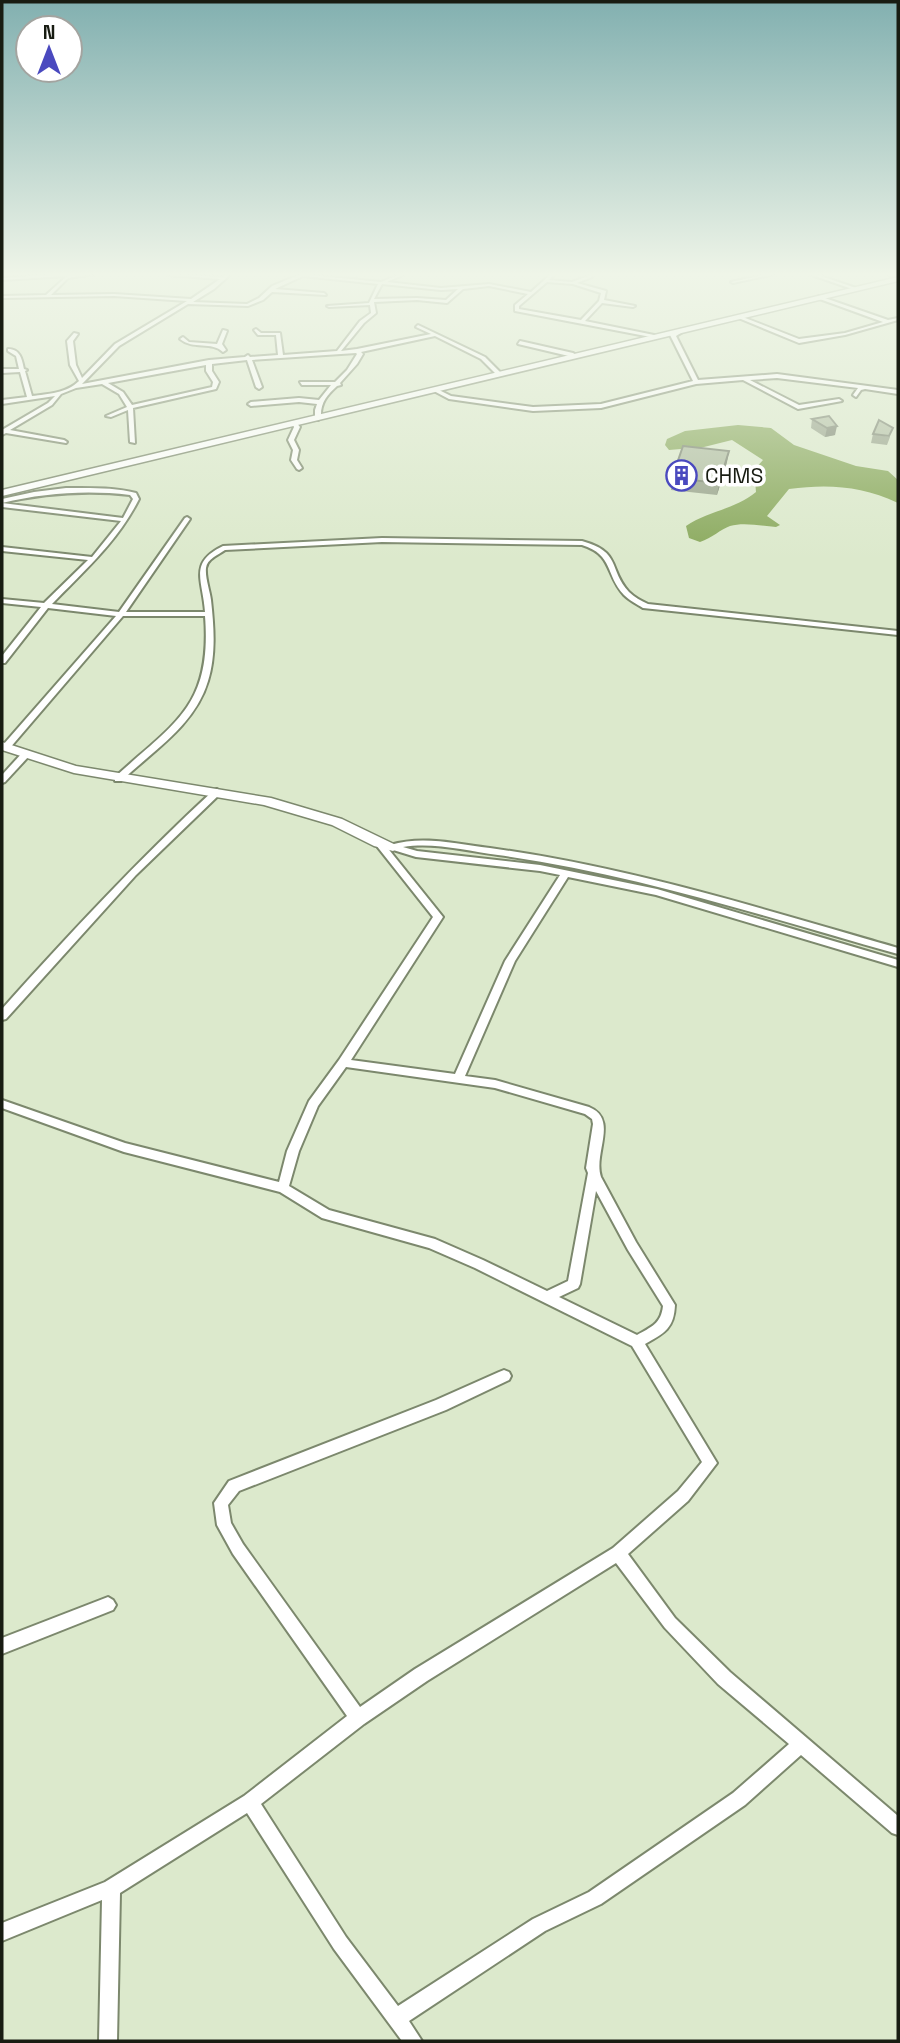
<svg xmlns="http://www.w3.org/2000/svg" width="900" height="2043" font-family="'Space Grotesk',sans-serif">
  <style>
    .water { fill: #8aa95d }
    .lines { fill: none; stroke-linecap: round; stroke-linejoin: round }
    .street-casing { stroke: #7c886d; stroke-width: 4 }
    .secondary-casing { stroke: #7c886d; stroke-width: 3 }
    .street { fill: #fff; fill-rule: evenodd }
    .secondary { fill: #fff; fill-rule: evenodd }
    .wall { fill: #98a38b }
    .shaded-wall { fill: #7c8571 }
    .building { fill: #b1bea2; stroke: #7c8571; stroke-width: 2 }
    .labels { text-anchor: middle; stroke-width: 7; stroke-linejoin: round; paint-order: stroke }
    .far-poi-label { font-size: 21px; fill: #181c12; stroke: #fff; text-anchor: start }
  </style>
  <rect width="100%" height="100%" fill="#dce9cc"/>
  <!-- water -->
  <path class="water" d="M738,425L771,428L794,445L856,466L888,471L898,480V503C861,486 829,484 789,489L767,516L780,525L776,527C761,526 744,522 730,526C721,529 712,538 700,542L689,538L686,526C708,511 736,509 756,492L754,470L763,460L732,440L704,447L669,450L665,445L667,439L685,431Z"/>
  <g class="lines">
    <defs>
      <g id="street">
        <path d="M56,274H94L68,278L51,295L114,294L191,299L220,279L169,275L167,274L223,277L227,274H231L214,289L193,302L247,304L259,298L272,286L301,274L381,282L400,274H405L387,282L441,288L489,284L531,292L551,274H555L549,280L572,282L590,275L592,277L577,283L606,291L604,300L635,306L633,307L602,303L585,321L659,336L656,338L515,311V305L528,294L489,286L463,289L447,303L417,300L374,302L376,313L364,323L341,351L357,349L431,334L416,327L418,325L485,357L500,372V374H496L481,359L435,336L361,352L363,354L357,364L340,383L341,385L337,386C327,395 320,403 321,418L318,420L315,418V410L317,404L299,402L251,406L248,404L251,402L299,398L319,400L331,385H302L300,382H335L347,370L357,354L356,353L252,360L262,387L259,389L256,387L247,360L212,364V371L219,382L216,389L133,408L135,443L130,442L128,410L111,417L106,416L127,407L119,394L102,384L76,388L61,394L52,405L10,430L64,440L67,442L66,443L6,433L2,435V430L48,403L55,396L2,404V400L27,397L20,372L2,373V369H19L16,356L8,351V349C20,349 22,359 24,369L27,370L25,371L32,396C48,394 67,393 79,381L70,365L67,341L74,333L78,334L73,341L76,365L82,378L115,344L187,301L114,296L2,298V296L46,295L67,276L2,280V278ZM303,276L378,284L369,303L327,306L329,307L370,305L371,313L360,321L337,351L283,355L280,333H261L256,329L254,330L258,335H276L278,355L250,357L248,355L245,357L209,360L82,384L119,346L188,304L248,306L263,300L272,292L326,295L324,293L275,289ZM547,282L573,284L601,293L599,301L581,320L519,309V306ZM382,284L441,290L458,289L446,300L417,298L374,299ZM206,365V371L213,382L212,387L132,405L123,392L108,383Z"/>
        <polygon points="767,274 774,274 733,283 731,282"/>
        <polygon points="809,274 815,274 859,289 855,290"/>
        <polygon points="889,274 898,275 898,277 889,275"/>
        <polygon points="819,296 888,320 898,318 898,320 845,335 799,343 736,317 740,316 799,339 845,333 883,322 817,298"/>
        <polygon points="682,329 684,331 676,336 698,380 777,374 898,390 898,394 865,389 861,390 856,397 853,395 858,388 777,378 750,380 799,405 839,399 842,401 798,409 743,380 696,384 601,408 533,411 449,399 432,390 435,388 451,396 533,407 601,404 693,381 670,335"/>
        <path d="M223,330L227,331L222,344L226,350L223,352C212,341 193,350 180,339L183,337L189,342L217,344Z"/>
        <polygon points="520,341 573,353 576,355 573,357 518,344"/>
        <polygon points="295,421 300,427 294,440 299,450 297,460 302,468 299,470 297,469 291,460 293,450 288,440 294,427 292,423"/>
        <path d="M66,488C89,488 113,487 136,493L139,499C118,541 85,570 52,604L119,612L185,518L187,517L190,519L126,612H205C203,580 188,563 223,546L382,538L582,541C622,552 608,569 629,592C634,597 641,601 648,604L898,631V635L643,608C637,604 630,601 624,595C605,575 614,555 582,545L382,542L225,550C218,555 207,559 206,568C205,578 210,591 211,600C214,627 216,655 208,681C195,725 153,751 121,781H115V777C174,723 212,707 205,616H123L9,749H3V745L116,616L48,608L5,663H2V656L41,607L2,603V599L44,603L88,560L2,551V547L92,557L121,521L2,507V503L123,518L133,499L130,495C86,490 45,493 2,503V499L34,492Z"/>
        <polygon points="26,751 29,752 29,756 5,782 2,783 2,775 23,752"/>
        <path d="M217,789L221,792L220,794L136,875L6,1019L2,1020V1009C70,933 139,859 214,790Z"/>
        <path d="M379,840L382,841L443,917L351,1060L455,1074L505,961L560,875L540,871L416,857L390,849L388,847L390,845C423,835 456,844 490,848C629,867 763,909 898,948V954C766,917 635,874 498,855C467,851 434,842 403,847L417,851L540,865L657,889L898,960V967L656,895L568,877L515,961L465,1076L495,1080L589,1107C619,1119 593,1153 601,1177L636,1242L675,1305C674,1328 665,1333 645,1344L717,1463L688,1501L628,1554L675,1618L730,1672L898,1816V1835L892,1833L801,1755L745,1805L601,1904L545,1931L409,2021L422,2041H402L334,1949L247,1813L120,1893L117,2041H99L102,1900L2,1941V1923L105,1882L244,1796L347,1716L233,1554L217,1525L214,1503L229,1481L436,1400L499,1372L504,1370L509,1372L511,1376L509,1380L446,1410L239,1491L228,1505L231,1523L243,1544L360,1707L415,1669L613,1548L678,1491L702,1462L632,1346L475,1268L429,1248L322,1218L280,1192L124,1152L2,1108V1100L125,1143L279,1182L287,1151L309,1101L339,1060L433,917L376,845L374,843L376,841ZM346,1067L495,1088L585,1114L592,1119L593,1124L586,1168L588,1173L568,1281L547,1291L483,1260L435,1239L329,1210L289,1186L299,1151L318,1106ZM596,1191L628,1250L663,1306C661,1324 651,1327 637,1335L559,1297L578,1288L580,1284ZM616,1563L665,1628L718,1684L789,1744L733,1793L589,1892L533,1919L398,2006L346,1937L261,1804L364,1724L427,1681Z"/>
        <polygon points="108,1597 113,1600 116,1605 113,1610 2,1654 2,1638"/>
      </g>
      <g id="secondary">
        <polygon points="898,277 898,281 2,496 2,490"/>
        <polygon points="2,742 76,766 271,798 342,819 400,847 393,851 374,846 332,825 264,805 74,773 2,750"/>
      </g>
    </defs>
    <!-- street casing -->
    <use href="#street" class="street-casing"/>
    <!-- secondary casing -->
    <use href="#secondary" class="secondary-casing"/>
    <!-- street -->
    <use href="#street" class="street"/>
    <!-- secondary -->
    <use href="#secondary" class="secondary"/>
  </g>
  <!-- wall -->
  <g class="wall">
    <polygon points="829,416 835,435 825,437 811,428 812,419"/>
    <polygon points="873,434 890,437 887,445 871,443"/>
    <polygon points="727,462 717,495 671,490 672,478"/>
  </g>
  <!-- shaded-wall -->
  <g class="shaded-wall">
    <polygon points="837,426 835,435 825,437 827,428"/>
    <polygon points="729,451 727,462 717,495 719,483"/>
  </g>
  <!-- building -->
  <g class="building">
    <polygon points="829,416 837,426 827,428 812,419"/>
    <polygon points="879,420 893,428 889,436 873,434"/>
    <polygon points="683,446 729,451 719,483 672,478"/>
  </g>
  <!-- sky -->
  <linearGradient id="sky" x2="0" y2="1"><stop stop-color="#82b0b0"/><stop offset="0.49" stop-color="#eff5e8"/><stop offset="1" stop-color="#eff5e8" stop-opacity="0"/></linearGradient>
  <rect width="900" height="560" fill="url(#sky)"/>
  <!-- icons -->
  <defs>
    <symbol id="building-ring" viewBox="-11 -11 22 22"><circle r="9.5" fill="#fff" stroke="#4a49bf" stroke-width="1.5"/><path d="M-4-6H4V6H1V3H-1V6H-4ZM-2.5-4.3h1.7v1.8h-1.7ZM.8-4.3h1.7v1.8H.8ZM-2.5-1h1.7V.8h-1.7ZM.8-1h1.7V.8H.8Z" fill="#4a49bf"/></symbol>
  </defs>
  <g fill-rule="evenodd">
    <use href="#building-ring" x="664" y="458" width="35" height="35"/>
  </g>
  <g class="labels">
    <!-- far-poi labels -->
    <g class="far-poi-label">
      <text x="705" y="483">CHMS</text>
    </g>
  </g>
  <!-- border -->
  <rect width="900" height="2043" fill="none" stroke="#181c12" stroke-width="7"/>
  <!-- north arrow -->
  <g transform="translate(49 49)"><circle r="33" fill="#ffffff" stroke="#a3a4a0" stroke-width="2"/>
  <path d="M0-5L12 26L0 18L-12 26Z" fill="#4a49bf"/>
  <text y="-10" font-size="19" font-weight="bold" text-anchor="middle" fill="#181c12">N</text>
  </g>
</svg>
